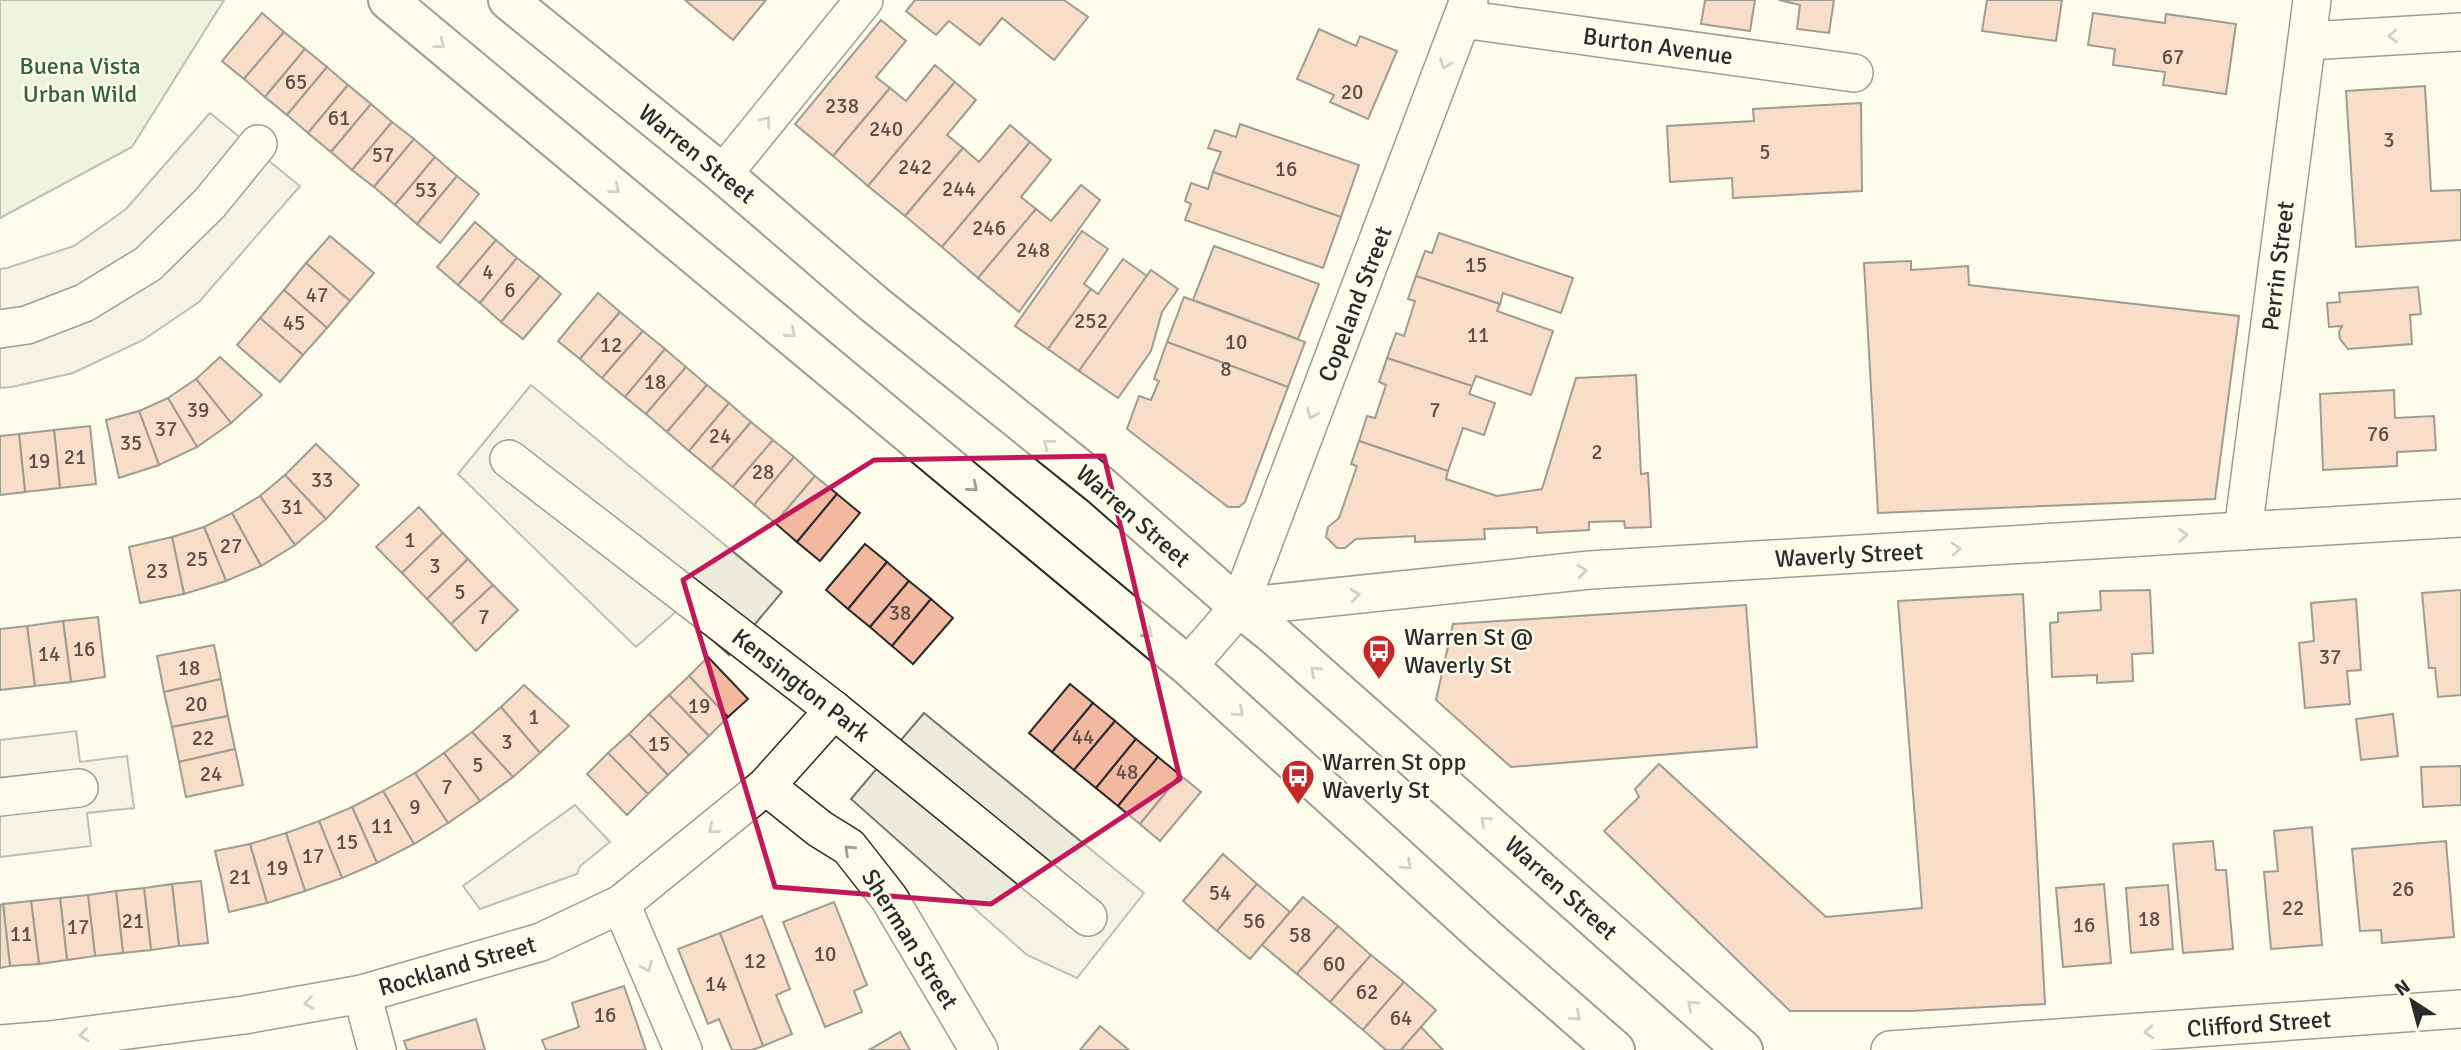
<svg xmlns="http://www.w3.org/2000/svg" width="2461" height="1050" font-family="Signika,sans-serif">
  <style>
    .green { fill: #deebd1; stroke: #74746e; stroke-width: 2 }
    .parking { fill: #eceadb; stroke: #74746e; stroke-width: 2 }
    .building { fill: #f2b8a0; stroke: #2b2b2b; stroke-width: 2 }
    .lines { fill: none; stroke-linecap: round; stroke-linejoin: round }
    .minor-casing { stroke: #2b2b2b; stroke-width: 40 }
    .secondary-casing { stroke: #2b2b2b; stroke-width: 42 }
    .minor { stroke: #fdfbea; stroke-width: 37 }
    .secondary { stroke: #fdfbea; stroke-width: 38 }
    .oneway { stroke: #9e9d94 }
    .marked { fill: none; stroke: #c2185b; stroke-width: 5; stroke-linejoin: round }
    .labels { text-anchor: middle; stroke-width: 5; stroke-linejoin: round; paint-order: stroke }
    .number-label { font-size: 21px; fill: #5d4e48 }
    .street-label { font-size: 24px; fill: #2b2b2b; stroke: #fdfbea }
    .park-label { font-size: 24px; fill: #34623c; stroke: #fdfbea }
    .poi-label { font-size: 24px; fill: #2b2b2b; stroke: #fdfbea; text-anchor: start }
  </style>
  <rect width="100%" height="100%" fill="#fdfbea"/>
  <!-- green -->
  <polygon class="green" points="0,0 224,0 132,147 0,218"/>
  <!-- parking -->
  <g class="parking">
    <polygon points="210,113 300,186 199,302 143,340 73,373 12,387 0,388 0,269 7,268 74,246 126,209"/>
    <polygon points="531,385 782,592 729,655 679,609 636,647 458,474"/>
    <polygon points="924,713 1144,893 1077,978 1027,955 851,799"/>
    <polygon points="76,731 80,762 127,756 134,808 87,813 91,846 0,857 0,740"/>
    <polygon points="575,805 610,842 580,866 577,874 480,909 463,886"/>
  </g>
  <!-- building -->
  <g class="building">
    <polygon points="685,0 766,0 733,40"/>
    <polygon points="915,0 1064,0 1088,17 1054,60 1002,18 980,45 949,21 936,35 906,11"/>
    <polygon points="1705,0 1755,0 1750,31 1701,24"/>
    <polygon points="1779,0 1834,0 1829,33 1797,29 1800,5"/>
    <polygon points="1987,0 2062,0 2056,41 1982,31"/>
    <polygon points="262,13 284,32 244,79 222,61"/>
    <polygon points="2093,13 2165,23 2166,14 2236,24 2226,94 2163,85 2165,72 2113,65 2115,49 2088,45"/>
    <polygon points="881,20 906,41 876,77 890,88 833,156 795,124"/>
    <polygon points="1319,29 1356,46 1360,36 1397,51 1368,119 1330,102 1334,95 1297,79"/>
    <polygon points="284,32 305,49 265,97 244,79"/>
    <polygon points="305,49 327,67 287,115 265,97"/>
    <polygon points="935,65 955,82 868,186 833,156 890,88 906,101"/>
    <polygon points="327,67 348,85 308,133 287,115"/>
    <polygon points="955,82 976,100 947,135 963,148 905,216 868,186"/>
    <polygon points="348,85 371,104 331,152 308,133"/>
    <polygon points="2425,86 2431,191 2461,190 2461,240 2356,247 2346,91"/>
    <polygon points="1861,103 1862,191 1733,198 1732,178 1670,182 1667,126 1754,121 1753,109"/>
    <polygon points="371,104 392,122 352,170 331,152"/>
    <polygon points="392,122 414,139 374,187 352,170"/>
    <polygon points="1240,124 1359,165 1341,217 1213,172 1221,152 1208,148 1215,130 1236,137"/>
    <polygon points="1010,125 1030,142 942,247 905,216 963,148 979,162"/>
    <polygon points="414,139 435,157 395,205 374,187"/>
    <polygon points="1030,142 1051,160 1021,197 1036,209 978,278 942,247"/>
    <polygon points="435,157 457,176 417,224 395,205"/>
    <polygon points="1213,172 1341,217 1323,268 1185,220 1191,204 1185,201 1191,183 1208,189"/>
    <polygon points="457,176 479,194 440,243 417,224"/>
    <polygon points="1081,185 1100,200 1019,312 978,278 1036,209 1051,221"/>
    <polygon points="475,222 496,240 458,285 437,267"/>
    <polygon points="1082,231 1108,249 1084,284 1091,289 1048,349 1015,326"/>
    <polygon points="1439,233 1573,278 1561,313 1503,293 1500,304 1416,276 1425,251 1432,253"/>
    <polygon points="330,236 374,273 350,301 306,263"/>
    <polygon points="496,240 517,258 480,303 458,285"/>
    <polygon points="1214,246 1319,284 1298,339 1193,300"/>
    <polygon points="517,258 540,276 501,322 480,303"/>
    <polygon points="1123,259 1147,276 1079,371 1048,349 1091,289 1098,294"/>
    <polygon points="1911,261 1911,270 1968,266 1969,285 2239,316 2215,499 1878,513 1864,263"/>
    <polygon points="306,263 350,301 327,328 284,290"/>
    <polygon points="1151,270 1178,289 1162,312 1151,351 1118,398 1079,371"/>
    <polygon points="540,276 561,294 523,339 501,322"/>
    <polygon points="1416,276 1500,304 1497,311 1553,331 1531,395 1476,376 1472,386 1387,358 1396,333 1404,336 1415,301 1408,299"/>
    <polygon points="2418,287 2421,314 2410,315 2412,344 2348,349 2340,339 2339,332 2342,326 2329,327 2327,303 2340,302 2339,293"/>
    <polygon points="284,290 327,328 303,355 260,318"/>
    <polygon points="598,293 620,312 580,359 558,341"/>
    <polygon points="1184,297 1305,342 1288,387 1167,342"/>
    <polygon points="620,312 643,331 602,378 580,359"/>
    <polygon points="260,318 303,355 280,382 237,345"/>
    <polygon points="643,331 665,349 625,397 602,378"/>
    <polygon points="1167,342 1288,387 1245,502 1239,507 1228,507 1127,429 1139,396 1151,400 1159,381 1154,379"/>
    <polygon points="665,349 686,367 646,414 625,397"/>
    <polygon points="220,357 262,395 231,423 196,379"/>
    <polygon points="1387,358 1472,386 1469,394 1495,403 1484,435 1463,428 1448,471 1359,441 1367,416 1375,418 1386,385 1379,382"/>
    <polygon points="686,367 707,385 667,432 646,414"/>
    <polygon points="1636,375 1641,474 1648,473 1651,527 1625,528 1624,521 1589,522 1589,530 1537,533 1537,527 1484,529 1485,539 1415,542 1415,536 1356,539 1345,548 1337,548 1326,537 1328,527 1339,518 1357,466 1351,464 1359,441 1448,471 1446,479 1497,496 1542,489 1576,378"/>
    <polygon points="196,379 231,423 197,447 168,398"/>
    <polygon points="707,385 729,403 689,451 667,432"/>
    <polygon points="2394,390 2395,418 2434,416 2436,450 2397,452 2397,466 2323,470 2320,394"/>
    <polygon points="168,398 197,447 159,465 139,411"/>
    <polygon points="729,403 751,422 711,469 689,451"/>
    <polygon points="139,411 159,465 119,478 106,420"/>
    <polygon points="751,422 773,440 733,487 711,469"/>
    <polygon points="90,426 96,484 60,488 54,430"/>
    <polygon points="54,430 60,488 25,492 19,434"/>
    <polygon points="19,434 25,492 0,495 0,436"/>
    <polygon points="773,440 794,457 754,505 733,487"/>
    <polygon points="316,444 359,485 326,519 285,475"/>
    <polygon points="794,457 815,476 775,523 754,505"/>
    <polygon points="285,475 326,519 295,545 260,496"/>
    <polygon points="815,476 837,494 797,542 775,523"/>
    <polygon points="837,494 860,513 820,561 797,542"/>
    <polygon points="260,496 295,545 261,566 232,513"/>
    <polygon points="419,507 443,533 402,573 376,547"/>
    <polygon points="232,513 261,566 226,581 204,527"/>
    <polygon points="204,527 226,581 184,594 172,537"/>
    <polygon points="443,533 468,559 427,599 402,573"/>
    <polygon points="172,537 184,594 140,603 129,547"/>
    <polygon points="865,544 887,562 848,609 826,590"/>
    <polygon points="468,559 493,585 451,624 427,599"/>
    <polygon points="887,562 909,581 870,627 848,609"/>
    <polygon points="909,581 931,599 892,646 870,627"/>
    <polygon points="493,585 518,610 476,651 451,624"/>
    <polygon points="2150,590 2153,653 2132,654 2133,681 2097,683 2097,675 2052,677 2050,623 2058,622 2058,613 2101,610 2100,591"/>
    <polygon points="2461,590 2461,695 2438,697 2435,668 2429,668 2422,593"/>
    <polygon points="2023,594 2045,1004 1911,1011 1790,1011 1604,831 1639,797 1635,789 1659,764 1826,917 1922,908 1898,601"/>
    <polygon points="931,599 953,618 913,664 892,646"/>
    <polygon points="2356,599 2361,670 2347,671 2350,704 2305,708 2299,643 2314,641 2311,603"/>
    <polygon points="1746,605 1757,747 1511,767 1436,700 1453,624"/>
    <polygon points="98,617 105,677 71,682 63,621"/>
    <polygon points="63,621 71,682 35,686 27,626"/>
    <polygon points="27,626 35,686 0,690 0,629"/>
    <polygon points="214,645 221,679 164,692 157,656"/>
    <polygon points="708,657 748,699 728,717 689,676"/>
    <polygon points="689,676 728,717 709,736 669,695"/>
    <polygon points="221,679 228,716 172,727 164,692"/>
    <polygon points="1070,684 1093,703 1052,752 1029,733"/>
    <polygon points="524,685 569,726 540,753 501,707"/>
    <polygon points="669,695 709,736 689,755 649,714"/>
    <polygon points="1093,703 1115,721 1074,770 1052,752"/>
    <polygon points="501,707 540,753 513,777 472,732"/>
    <polygon points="649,714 689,755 668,775 629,734"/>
    <polygon points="2393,714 2398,756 2361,760 2356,719"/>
    <polygon points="228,716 235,749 179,762 172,727"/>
    <polygon points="1115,721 1136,739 1096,788 1074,770"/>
    <polygon points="472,732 513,777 480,801 444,753"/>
    <polygon points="629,734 668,775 648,794 608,753"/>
    <polygon points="1136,739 1158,757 1118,806 1096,788"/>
    <polygon points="235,749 243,785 186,797 179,762"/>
    <polygon points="444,753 480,801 448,823 415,773"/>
    <polygon points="608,753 648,794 627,815 587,774"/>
    <polygon points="1158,757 1180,775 1140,824 1118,806"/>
    <polygon points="2461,766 2461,805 2423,807 2421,767"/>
    <polygon points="415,773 448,823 414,844 383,791"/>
    <polygon points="1180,775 1201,792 1160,841 1140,824"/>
    <polygon points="383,791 414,844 377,863 352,807"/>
    <polygon points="352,807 377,863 342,878 319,821"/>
    <polygon points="319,821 342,878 305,891 286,833"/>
    <polygon points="2312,827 2322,945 2271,949 2264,872 2278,871 2274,831"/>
    <polygon points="286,833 305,891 267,903 250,844"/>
    <polygon points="2213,841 2216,870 2226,870 2233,949 2183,953 2173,844"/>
    <polygon points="2446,841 2454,937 2382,943 2381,930 2360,931 2352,849"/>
    <polygon points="250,844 267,903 229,912 215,851"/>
    <polygon points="1223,854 1257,884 1217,931 1183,901"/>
    <polygon points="201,881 208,943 179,946 172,884"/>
    <polygon points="172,884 179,946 151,950 144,888"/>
    <polygon points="1257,884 1290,912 1250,959 1217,931"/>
    <polygon points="2104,884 2111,963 2063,967 2056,888"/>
    <polygon points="2168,885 2173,949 2131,953 2126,888"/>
    <polygon points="144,888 151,950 123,953 116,891"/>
    <polygon points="116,891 123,953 95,956 88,895"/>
    <polygon points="88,895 95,956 67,960 60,898"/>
    <polygon points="1303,897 1338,926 1297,974 1262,945"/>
    <polygon points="60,898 67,960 39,964 31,901"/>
    <polygon points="31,901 39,964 10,966 3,904"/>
    <polygon points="834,902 867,985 854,991 862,1012 825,1027 783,922"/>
    <polygon points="3,904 10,966 0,968 0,905"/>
    <polygon points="762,916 790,989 776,995 792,1034 763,1046 720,933"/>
    <polygon points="1338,926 1371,955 1330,1002 1297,974"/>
    <polygon points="720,933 763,1046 752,1050 732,1050 719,1019 708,1024 678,949"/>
    <polygon points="1371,955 1404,982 1363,1030 1330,1002"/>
    <polygon points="1404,982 1436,1010 1401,1050 1386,1050 1363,1030"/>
    <polygon points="624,986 646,1050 546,1050 542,1040 579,1027 572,1003"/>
    <polygon points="476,1019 485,1050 407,1050 404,1041"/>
    <polygon points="1100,1026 1129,1050 1080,1050"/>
    <polygon points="1421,1027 1443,1050 1401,1050"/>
    <polygon points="900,1032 910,1050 869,1050"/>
  </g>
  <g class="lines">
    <defs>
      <g id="minor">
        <polyline points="1462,19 1854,73"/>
        <polyline points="2308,41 2461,32"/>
        <polyline points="723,174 864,0"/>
        <polyline points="0,329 27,325 84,303 148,264 210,203 258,144"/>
        <polyline points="509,459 834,710 1088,917"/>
        <polyline points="2243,531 2312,0"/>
        <polyline points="1239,607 1590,570 2461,518"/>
        <polyline points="1188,666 1239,607 1469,0"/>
        <polyline points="766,786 820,829 849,847 889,898 979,1050"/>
        <polyline points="0,797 79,788"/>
        <polyline points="621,904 683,1050"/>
        <polyline points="362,994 377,1050"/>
        <polyline points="0,1044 50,1040 244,1015 362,994 541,942 621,904 766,786 834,710"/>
        <polyline points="1890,1050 2461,1009"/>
      </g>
      <g id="secondary">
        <polyline points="388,0 1188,666 1489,940 1615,1050"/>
        <polyline points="508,0 723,174 874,304 1101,486 1239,607 1274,635 1743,1050"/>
      </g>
    </defs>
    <!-- minor casing -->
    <use href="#minor" class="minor-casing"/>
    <!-- secondary casing -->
    <use href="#secondary" class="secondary-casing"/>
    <!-- minor -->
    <use href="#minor" class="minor"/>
    <!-- secondary -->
    <use href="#secondary" class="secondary"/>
  </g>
  <!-- one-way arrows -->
  <defs><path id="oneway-chevron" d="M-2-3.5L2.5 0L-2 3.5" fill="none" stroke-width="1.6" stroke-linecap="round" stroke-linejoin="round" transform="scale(1.75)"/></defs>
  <g class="oneway">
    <use href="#oneway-chevron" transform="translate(2393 36) rotate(177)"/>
    <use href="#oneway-chevron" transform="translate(440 44) rotate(39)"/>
    <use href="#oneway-chevron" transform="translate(1445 64) rotate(111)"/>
    <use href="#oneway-chevron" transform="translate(766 121) rotate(-51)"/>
    <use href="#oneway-chevron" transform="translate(615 189) rotate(39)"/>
    <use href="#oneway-chevron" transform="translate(791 333) rotate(40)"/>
    <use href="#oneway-chevron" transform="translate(1312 414) rotate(111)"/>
    <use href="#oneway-chevron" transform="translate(1048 444) rotate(-141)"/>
    <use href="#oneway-chevron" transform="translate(973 487) rotate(40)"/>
    <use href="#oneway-chevron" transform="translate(2183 535) rotate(-3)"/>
    <use href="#oneway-chevron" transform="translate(1956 549) rotate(-3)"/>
    <use href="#oneway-chevron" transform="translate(1582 571) rotate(-6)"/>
    <use href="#oneway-chevron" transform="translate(1355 595) rotate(-6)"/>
    <use href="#oneway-chevron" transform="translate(1148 633) rotate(39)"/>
    <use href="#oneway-chevron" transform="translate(1315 671) rotate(-138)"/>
    <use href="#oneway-chevron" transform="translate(1239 712) rotate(42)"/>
    <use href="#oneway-chevron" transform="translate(1485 821) rotate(-138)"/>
    <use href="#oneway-chevron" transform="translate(713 829) rotate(141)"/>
    <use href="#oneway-chevron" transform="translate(849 850) rotate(-137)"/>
    <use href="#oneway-chevron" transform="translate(1407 865) rotate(42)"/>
    <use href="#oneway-chevron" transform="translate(647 967) rotate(67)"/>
    <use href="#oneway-chevron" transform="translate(309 1003) rotate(170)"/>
    <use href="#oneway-chevron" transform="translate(1692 1005) rotate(-138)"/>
    <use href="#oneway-chevron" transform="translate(1576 1016) rotate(41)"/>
    <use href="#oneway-chevron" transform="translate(2149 1032) rotate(176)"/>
    <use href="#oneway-chevron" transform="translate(84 1035) rotate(173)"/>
  </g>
  <!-- marked area -->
  <path d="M0 0H2461V1050H0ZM1104,456L1180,779L991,904L775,887L683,580L874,460Z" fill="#fdfbea" fill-opacity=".55" fill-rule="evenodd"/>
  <path class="marked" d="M1104,456L1180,779L991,904L775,887L683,580L874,460Z"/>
  <!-- icons -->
  <defs>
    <symbol id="bus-pin" viewBox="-11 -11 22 30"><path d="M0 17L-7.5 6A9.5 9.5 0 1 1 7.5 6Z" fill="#c62828" stroke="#fdfbea"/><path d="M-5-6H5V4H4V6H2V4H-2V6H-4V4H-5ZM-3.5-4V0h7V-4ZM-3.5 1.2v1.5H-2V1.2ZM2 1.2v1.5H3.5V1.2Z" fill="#fff"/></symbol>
  </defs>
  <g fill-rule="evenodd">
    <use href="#bus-pin" x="1360" y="632" width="38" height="52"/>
    <use href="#bus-pin" x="1279" y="757" width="38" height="52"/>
  </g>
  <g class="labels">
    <!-- number labels -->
    <g class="number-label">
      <text x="2173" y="64">67</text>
      <text x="296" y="89">65</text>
      <text x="1352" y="99">20</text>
      <text x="842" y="113">238</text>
      <text x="339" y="125">61</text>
      <text x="886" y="136">240</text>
      <text x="2389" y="147">3</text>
      <text x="1765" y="159">5</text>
      <text x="383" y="162">57</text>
      <text x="915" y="174">242</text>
      <text x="1286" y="176">16</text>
      <text x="959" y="196">244</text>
      <text x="426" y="197">53</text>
      <text x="989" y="235">246</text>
      <text x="1033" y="257">248</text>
      <text x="1476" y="272">15</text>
      <text x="488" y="279">4</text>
      <text x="510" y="297">6</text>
      <text x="317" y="302">47</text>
      <text x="1091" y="328">252</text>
      <text x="294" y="330">45</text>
      <text x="1478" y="342">11</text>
      <text x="1236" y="349">10</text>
      <text x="611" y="352">12</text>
      <text x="1226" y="376">8</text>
      <text x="655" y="389">18</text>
      <text x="198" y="417">39</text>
      <text x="1435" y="417">7</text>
      <text x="166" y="436">37</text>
      <text x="2378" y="441">76</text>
      <text x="720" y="443">24</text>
      <text x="131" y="450">35</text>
      <text x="1597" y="459">2</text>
      <text x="75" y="464">21</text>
      <text x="39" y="468">19</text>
      <text x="763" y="479">28</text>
      <text x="322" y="487">33</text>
      <text x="292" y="514">31</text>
      <text x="410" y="547">1</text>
      <text x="231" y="553">27</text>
      <text x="197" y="566">25</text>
      <text x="435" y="573">3</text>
      <text x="157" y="578">23</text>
      <text x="460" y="599">5</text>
      <text x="900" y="620">38</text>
      <text x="484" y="624">7</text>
      <text x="84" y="656">16</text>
      <text x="49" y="661">14</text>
      <text x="2330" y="664">37</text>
      <text x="189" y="675">18</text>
      <text x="196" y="711">20</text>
      <text x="699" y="713">19</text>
      <text x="534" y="724">1</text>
      <text x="1083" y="744">44</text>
      <text x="203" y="745">22</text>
      <text x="507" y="749">3</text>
      <text x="659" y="751">15</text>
      <text x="478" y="772">5</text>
      <text x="1127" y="779">48</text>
      <text x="211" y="781">24</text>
      <text x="447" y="794">7</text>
      <text x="415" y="814">9</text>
      <text x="382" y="833">11</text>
      <text x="347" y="849">15</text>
      <text x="313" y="863">17</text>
      <text x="277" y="875">19</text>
      <text x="240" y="884">21</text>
      <text x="2403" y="896">26</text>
      <text x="1220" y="900">54</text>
      <text x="2293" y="915">22</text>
      <text x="2149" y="926">18</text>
      <text x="133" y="928">21</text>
      <text x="1254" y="928">56</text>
      <text x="2084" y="932">16</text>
      <text x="78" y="934">17</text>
      <text x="21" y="941">11</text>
      <text x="1300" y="942">58</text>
      <text x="825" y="961">10</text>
      <text x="755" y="968">12</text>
      <text x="1334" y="971">60</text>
      <text x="716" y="991">14</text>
      <text x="1367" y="999">62</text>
      <text x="605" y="1022">16</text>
      <text x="1401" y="1025">64</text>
    </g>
    <!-- street labels -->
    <g class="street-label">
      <text transform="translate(1658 46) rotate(8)" y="8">Burton Avenue</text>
      <text transform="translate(697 154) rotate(39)" y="8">Warren Street</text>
      <text transform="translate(2278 266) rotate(-83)" y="8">Perrin Street</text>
      <text transform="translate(1355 304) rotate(-69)" y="8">Copeland Street</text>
      <text transform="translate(1133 516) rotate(41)" y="8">Warren Street</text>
      <text transform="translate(1849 555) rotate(-3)" y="8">Waverly Street</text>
      <text transform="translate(801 685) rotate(38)" y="8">Kensington Park</text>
      <text transform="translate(1561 888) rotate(42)" y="8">Warren Street</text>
      <text transform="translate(910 939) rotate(58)" y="8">Sherman Street</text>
      <text transform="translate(457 966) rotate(-16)" y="8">Rockland Street</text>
      <text transform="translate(2259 1024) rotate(-4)" y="8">Clifford Street</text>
    </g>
    <!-- park labels -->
    <g class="park-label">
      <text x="80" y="74">Buena Vista<tspan x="80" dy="28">Urban Wild</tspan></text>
    </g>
    <!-- poi labels -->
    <g class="poi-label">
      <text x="1404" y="645">Warren St @<tspan x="1404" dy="28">Waverly St</tspan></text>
      <text x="1322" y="770">Warren St opp<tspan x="1322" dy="28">Waverly St</tspan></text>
    </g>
  </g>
  <!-- north arrow -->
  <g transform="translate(2412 1001) rotate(324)" stroke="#fdfbea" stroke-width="5" paint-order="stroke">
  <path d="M0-5L12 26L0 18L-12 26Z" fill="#2b2b2b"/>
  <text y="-10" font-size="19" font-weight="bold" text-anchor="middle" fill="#2b2b2b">N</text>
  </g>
</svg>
